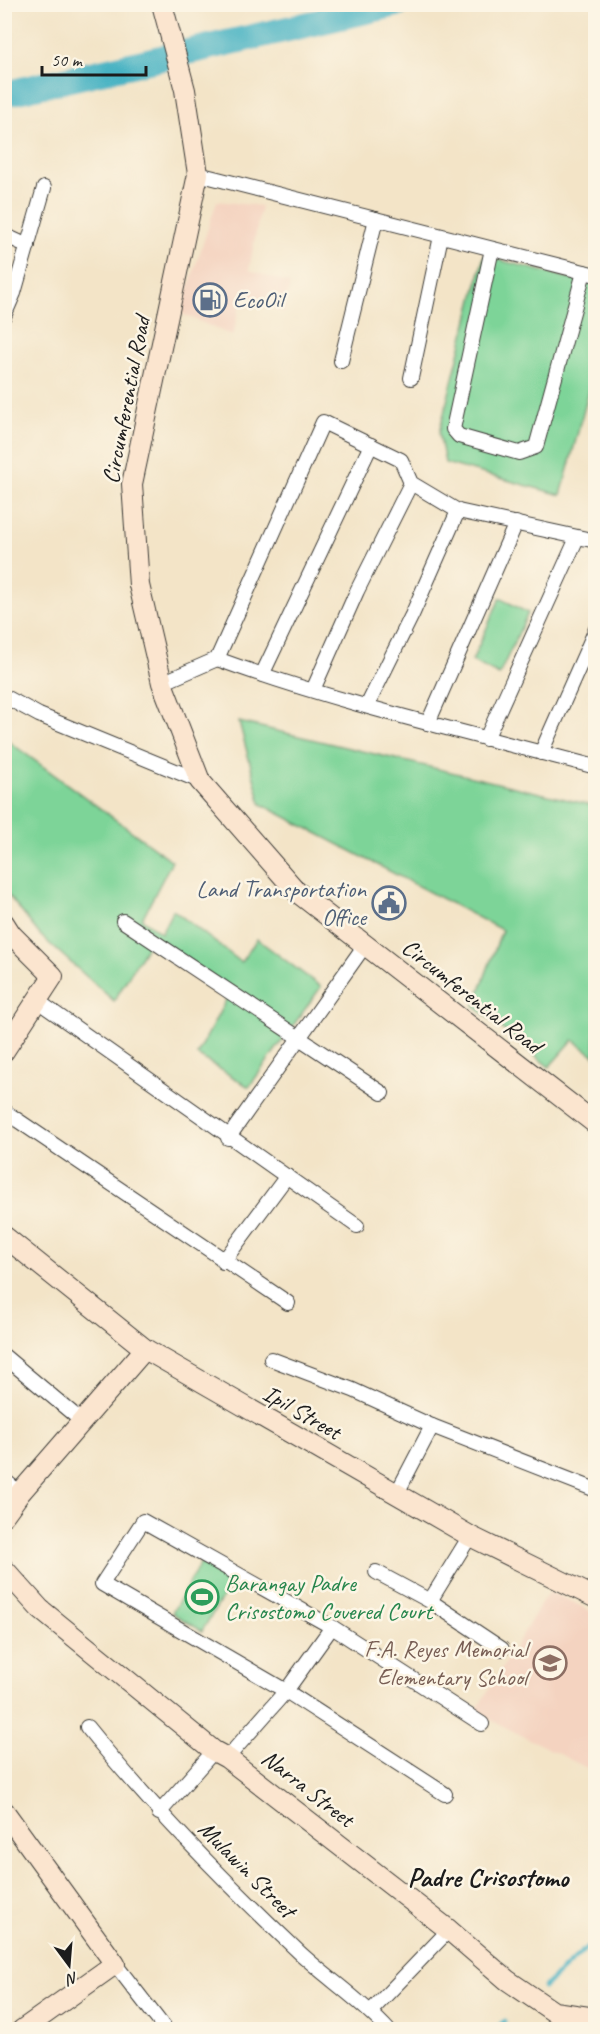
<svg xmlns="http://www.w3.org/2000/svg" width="600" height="2034" font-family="Caveat,sans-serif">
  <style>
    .built { fill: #f4d3c0 }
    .green { fill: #7dd498; stroke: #4c785a; stroke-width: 1.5 }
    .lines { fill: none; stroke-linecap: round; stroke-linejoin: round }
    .stream { stroke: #46b2c3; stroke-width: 4.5 }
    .river { stroke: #46b2c3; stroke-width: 26 }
    .street-casing { stroke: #3c3a36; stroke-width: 16 }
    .secondary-casing { stroke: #3c3a36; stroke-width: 22 }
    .street { stroke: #fff; stroke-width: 14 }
    .secondary { stroke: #fbe5cf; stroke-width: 20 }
    .labels { text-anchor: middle; stroke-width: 5; stroke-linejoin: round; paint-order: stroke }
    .service-label { font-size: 24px; fill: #4e5e75; stroke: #fcf5e5; text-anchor: start }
    .street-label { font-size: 24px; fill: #1c1c1c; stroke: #fcf5e5 }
    .leisure-label { font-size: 24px; fill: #27864d; stroke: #fcf5e5; text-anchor: start }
    .education-label { font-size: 24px; fill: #785e54; stroke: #fcf5e5; text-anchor: end }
    .quarter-label { font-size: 27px; font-weight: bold; fill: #1c1c1c; stroke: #fcf5e5 }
  </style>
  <rect width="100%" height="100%" fill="#fcf5e5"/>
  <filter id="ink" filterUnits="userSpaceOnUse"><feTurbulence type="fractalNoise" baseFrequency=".0167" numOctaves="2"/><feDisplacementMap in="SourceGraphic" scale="12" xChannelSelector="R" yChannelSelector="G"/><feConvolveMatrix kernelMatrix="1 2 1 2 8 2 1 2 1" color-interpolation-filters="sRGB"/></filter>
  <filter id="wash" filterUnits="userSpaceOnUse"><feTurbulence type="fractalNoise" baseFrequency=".008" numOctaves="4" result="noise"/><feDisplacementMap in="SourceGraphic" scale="24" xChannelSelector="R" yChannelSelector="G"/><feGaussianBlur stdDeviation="1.35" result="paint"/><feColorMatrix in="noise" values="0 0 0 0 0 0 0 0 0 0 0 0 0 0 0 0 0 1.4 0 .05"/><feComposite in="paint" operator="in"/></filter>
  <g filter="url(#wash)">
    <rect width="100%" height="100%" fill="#f3e4c7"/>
    <!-- built -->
    <g class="built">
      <polygon points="217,201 261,206 249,270 290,284 284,313 242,294 233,336 180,313"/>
      <polygon points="549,1591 595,1613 595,1772 475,1712"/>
    </g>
    <!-- green -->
    <g class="green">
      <polygon points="484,256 595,285 595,369 561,495 445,463 439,433"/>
      <polygon points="500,598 528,613 499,675 472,661"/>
      <polygon points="239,722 595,806 595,1056 573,1040 549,1067 474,1006 502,930 261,804"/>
      <polygon points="4,738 172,861 142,919 161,933 173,910 241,962 257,939 321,987 249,1087 197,1055 228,996 148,944 114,1001 40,935 5,891"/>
      <polygon points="201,1562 232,1582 202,1631 172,1613"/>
    </g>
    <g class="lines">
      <!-- stream -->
      <g class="stream">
        <polyline points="315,23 321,4"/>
        <polyline points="544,1987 596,1939"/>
        <polyline points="494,2030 505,2021"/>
      </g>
      <!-- river -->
      <polyline class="river" points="4,94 397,4"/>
    </g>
  </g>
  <g filter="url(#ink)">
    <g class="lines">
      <defs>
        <g id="street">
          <polyline points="198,174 596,275"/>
          <polyline points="4,235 28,246"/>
          <polyline points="492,249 453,429 459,436 519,453 536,447 584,272"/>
          <polyline points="4,316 14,293 44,188"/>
          <polyline points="341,361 376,219"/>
          <polyline points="411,378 441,236"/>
          <path d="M217,659C340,704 469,733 596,767"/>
          <polyline points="262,675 371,445"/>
          <polyline points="162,683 217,659 323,422 401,460 411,483 458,511 596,541"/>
          <polyline points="313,690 357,591 411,483"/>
          <polyline points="4,696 39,715 200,781"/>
          <polyline points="367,706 412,615 458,511"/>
          <polyline points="428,723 516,523"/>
          <polyline points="486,739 577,538"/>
          <polyline points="541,753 596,629"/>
          <polyline points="123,921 382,1093"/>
          <polyline points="39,1002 357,1226"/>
          <polyline points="4,1111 288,1303"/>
          <polyline points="228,1138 365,945"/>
          <polyline points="223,1262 287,1176"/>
          <polyline points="4,1356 84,1423"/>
          <polyline points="271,1359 353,1390 432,1426 596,1490"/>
          <polyline points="4,1480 20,1493"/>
          <polyline points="396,1495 432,1426"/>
          <polyline points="376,1572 430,1601 502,1649"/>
          <polyline points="430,1601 470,1536"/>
          <path d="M87,1727C152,1808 224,1881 299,1952C328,1979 361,2000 388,2030"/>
          <polyline points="227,1758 286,1691 332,1627"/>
          <polyline points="445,1794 286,1691 102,1584 143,1521 332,1627 482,1724"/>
          <polyline points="159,1813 214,1751"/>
          <polyline points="115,1964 166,2030"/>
          <polyline points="371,2011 449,1930"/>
        </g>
        <g id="secondary">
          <polyline points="162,4 185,90 198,174 132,484 139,585 162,683 200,781 297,892 596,1124"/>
          <polyline points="4,923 11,934 53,976 4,1051"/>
          <polyline points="4,1236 145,1349 470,1536 596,1598"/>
          <polyline points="4,1515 20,1493 145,1349"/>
          <polyline points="4,1569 40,1609 214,1751 227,1758 449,1930 507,1980 554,2012 596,2018"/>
          <polyline points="4,1811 115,1964 22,2030"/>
        </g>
      </defs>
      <!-- street casing -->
      <use href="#street" class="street-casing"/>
      <!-- secondary casing -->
      <use href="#secondary" class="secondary-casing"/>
      <!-- street -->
      <use href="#street" class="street"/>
      <!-- secondary -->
      <use href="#secondary" class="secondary"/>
    </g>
  </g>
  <!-- icons -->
  <defs>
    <symbol id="fuel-ring" viewBox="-11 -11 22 22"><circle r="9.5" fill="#fcf5e5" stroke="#5c6f8a" stroke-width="1.5"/><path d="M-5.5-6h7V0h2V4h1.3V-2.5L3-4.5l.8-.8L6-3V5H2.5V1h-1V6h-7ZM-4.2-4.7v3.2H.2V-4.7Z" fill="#5c6f8a"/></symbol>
    <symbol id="civic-ring" viewBox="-11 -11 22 22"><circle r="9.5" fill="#fcf5e5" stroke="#5c6f8a" stroke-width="1.5"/><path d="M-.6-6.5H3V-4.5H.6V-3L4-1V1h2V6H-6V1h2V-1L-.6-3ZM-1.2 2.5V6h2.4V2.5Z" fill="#5c6f8a"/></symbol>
    <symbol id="stadium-ring" viewBox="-11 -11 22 22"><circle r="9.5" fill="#fcf5e5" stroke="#2e9e5b" stroke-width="1.5"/><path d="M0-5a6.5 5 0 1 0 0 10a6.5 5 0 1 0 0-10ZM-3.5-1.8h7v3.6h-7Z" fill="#2e9e5b"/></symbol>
    <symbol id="school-ring" viewBox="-11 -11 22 22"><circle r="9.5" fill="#fcf5e5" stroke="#8d6e63" stroke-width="1.5"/><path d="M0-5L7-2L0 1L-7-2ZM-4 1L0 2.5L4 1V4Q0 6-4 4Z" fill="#8d6e63"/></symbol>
  </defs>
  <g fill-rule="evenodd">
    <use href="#fuel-ring" x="191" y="281" width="38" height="38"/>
    <use href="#civic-ring" x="370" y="884" width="38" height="38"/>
    <use href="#stadium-ring" x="183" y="1578" width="38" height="38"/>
    <use href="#school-ring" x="531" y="1644" width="38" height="38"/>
  </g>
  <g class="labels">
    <!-- service labels -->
    <g class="service-label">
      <text x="233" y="308">EcoOil</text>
      <text x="366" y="897" text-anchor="end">Land Transportation<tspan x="366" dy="28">Office</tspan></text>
    </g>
    <!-- street labels -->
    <g class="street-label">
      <text transform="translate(126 400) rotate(-79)" y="8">Circumferential Road</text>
      <text transform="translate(472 996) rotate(38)" y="8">Circumferential Road</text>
      <text transform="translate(302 1412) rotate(30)" y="8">Ipil Street</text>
      <text transform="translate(308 1788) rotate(38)" y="8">Narra Street</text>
      <text transform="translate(247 1869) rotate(45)" y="8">Mulawin Street</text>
    </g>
    <!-- leisure labels -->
    <g class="leisure-label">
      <text x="225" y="1591">Barangay Padre<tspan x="225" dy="28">Crisostomo Covered Court</tspan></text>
    </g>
    <!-- education labels -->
    <g class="education-label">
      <text x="527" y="1657">F.A. Reyes Memorial<tspan x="527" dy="28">Elementary School</tspan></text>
    </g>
    <!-- quarter labels -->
    <g class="quarter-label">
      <text x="488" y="1886">Padre Crisostomo</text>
    </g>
  </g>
  <!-- margin -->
  <rect width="600" height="2034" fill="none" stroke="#fcf5e5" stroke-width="24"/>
  <!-- north arrow -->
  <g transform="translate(69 1965) rotate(164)" stroke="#fcf5e5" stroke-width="4.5" paint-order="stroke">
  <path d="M0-4.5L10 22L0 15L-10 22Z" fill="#1c1c1c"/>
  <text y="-9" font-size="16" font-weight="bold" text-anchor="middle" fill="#1c1c1c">N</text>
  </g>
  <!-- scale -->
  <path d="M42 66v9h104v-9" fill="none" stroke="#1c1c1c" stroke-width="3"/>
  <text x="51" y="66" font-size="18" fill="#1c1c1c" stroke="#fcf5e5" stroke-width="4.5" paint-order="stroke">50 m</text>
</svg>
